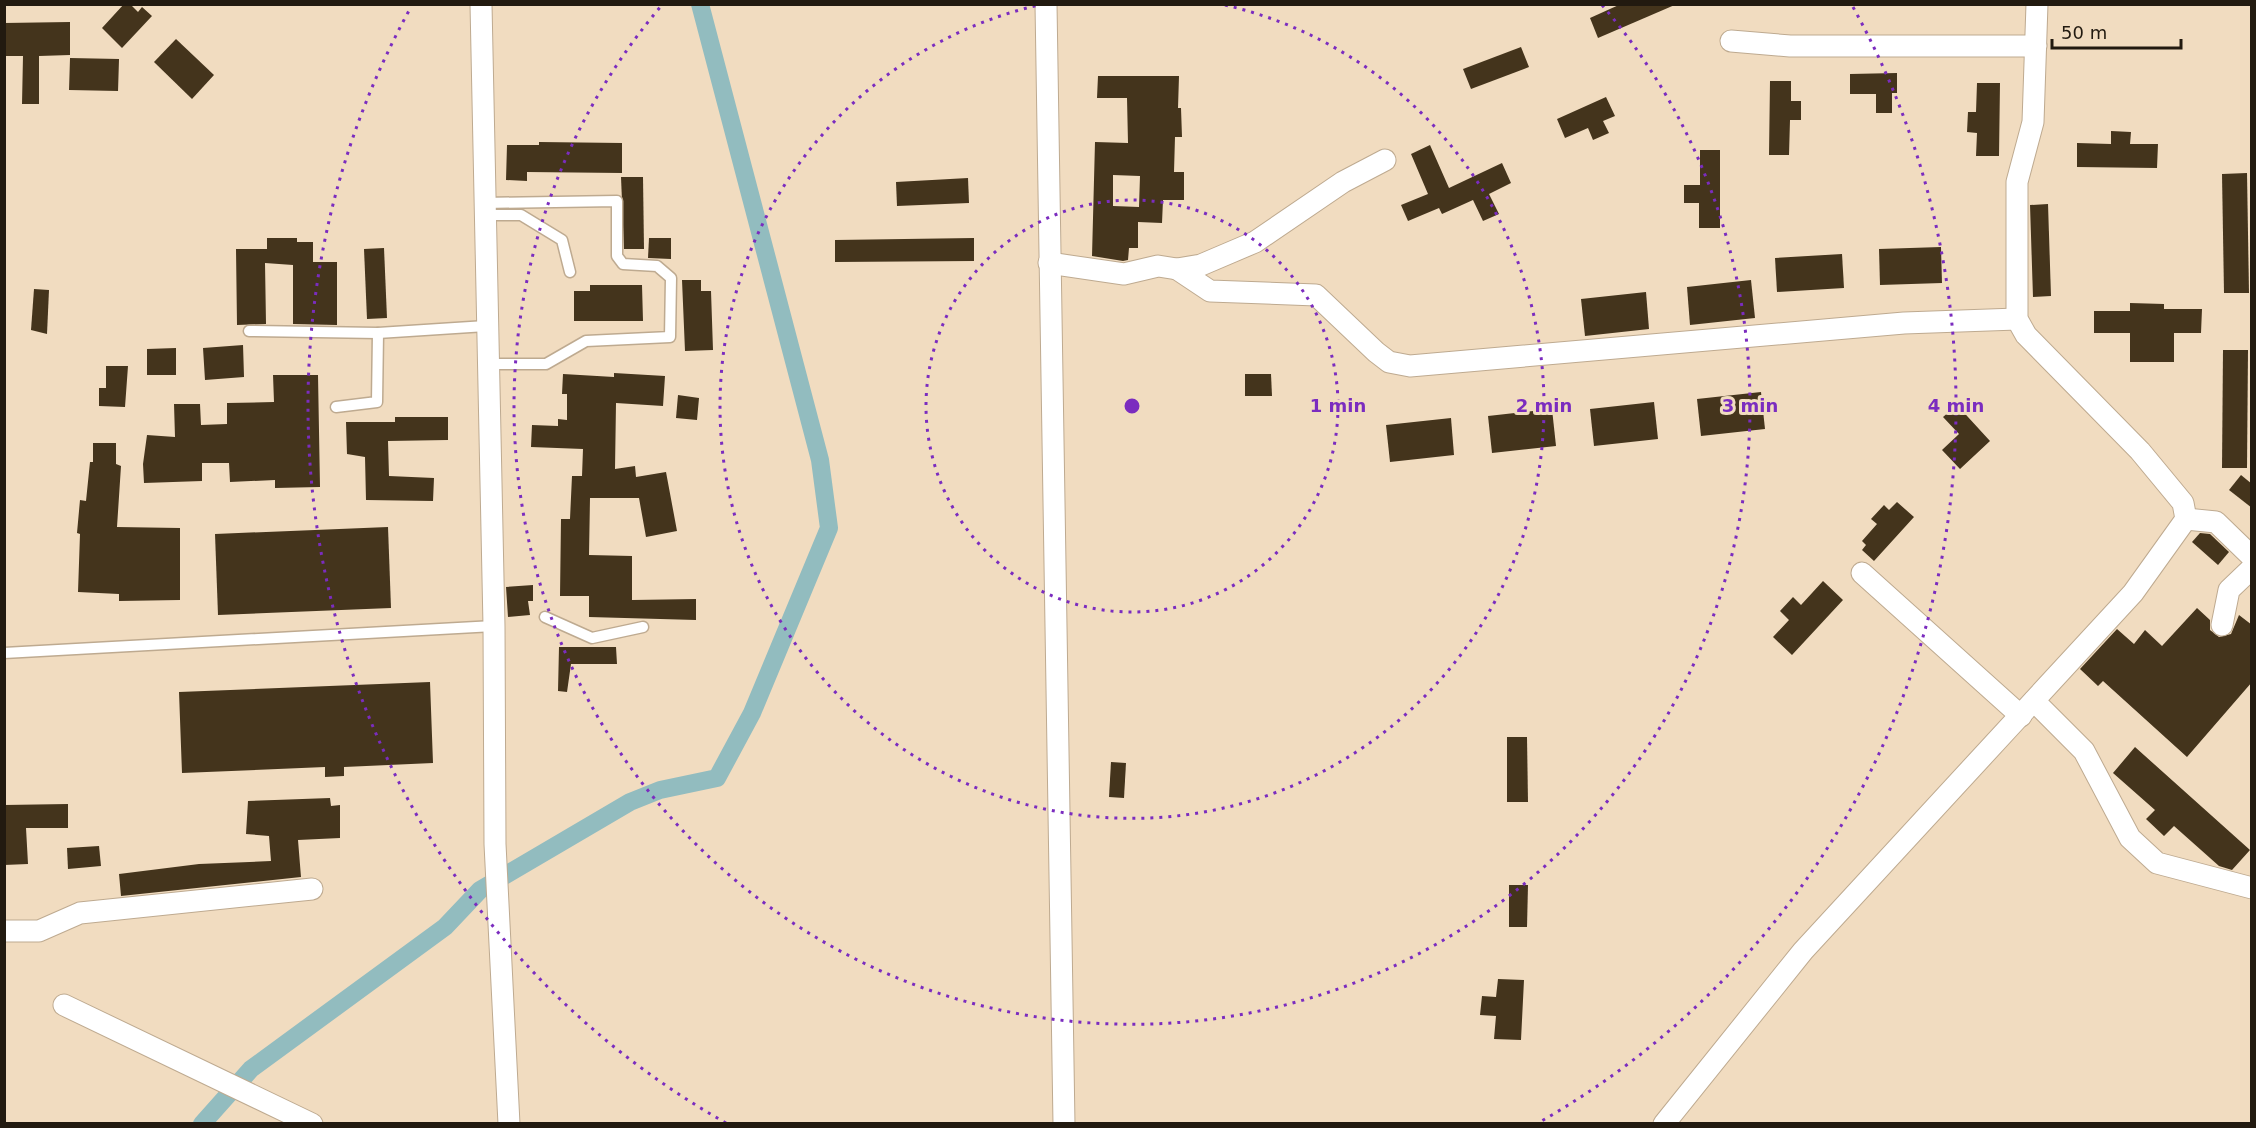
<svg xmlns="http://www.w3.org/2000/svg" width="2256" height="1128" font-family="'DejaVu Sans',sans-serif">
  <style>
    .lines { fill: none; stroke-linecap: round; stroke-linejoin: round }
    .canal { stroke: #92bcbf; stroke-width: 18 }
    .building { fill: #44341c; fill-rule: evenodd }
    .lane-casing { stroke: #beaa90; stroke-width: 13 }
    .street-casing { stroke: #beaa90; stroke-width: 23 }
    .lane { stroke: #fff; stroke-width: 10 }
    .street { stroke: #fff; stroke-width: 21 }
    .ring { fill: none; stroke: #7b2cbf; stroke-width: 3; stroke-dasharray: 3 6 }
    .centre { fill: #7b2cbf; stroke: #f1dcc0; stroke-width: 3 }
    .ring-label { font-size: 18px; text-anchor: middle; font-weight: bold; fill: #7b2cbf; stroke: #f1dcc0; stroke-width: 6; stroke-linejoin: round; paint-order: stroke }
  </style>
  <rect width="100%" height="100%" fill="#f1dcc0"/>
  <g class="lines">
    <!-- canal -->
    <polyline class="canal" points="202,1124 251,1069 445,927 480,890 630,802 660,790 717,778 752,713 829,528 820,460 700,4"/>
  </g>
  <!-- building -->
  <g class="building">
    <polygon points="124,4 130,4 138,12 142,7 152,16 122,48 102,28"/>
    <polygon points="1621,4 1677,4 1598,38 1590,18"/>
    <polygon points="70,22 70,55 39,56 39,104 22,104 23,56 4,56 4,23"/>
    <polygon points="176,39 214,75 192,99 154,62"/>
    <polygon points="1521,47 1529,67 1471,89 1463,69"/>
    <polygon points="70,58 119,59 118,91 69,90"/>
    <polygon points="1897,73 1897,93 1892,93 1892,113 1876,113 1876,94 1850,94 1850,74"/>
    <path d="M1098,76H1179L1178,108H1181L1182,137H1175L1174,172H1184V200H1163L1162,223L1138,222V248H1129L1128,260L1123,261L1092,256L1095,142L1128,143L1127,98H1097ZM1113,175L1140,176L1139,207L1113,206Z"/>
    <polygon points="1770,81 1791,81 1791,101 1801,101 1801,120 1790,120 1789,155 1769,155"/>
    <polygon points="1977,83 2000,83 1999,156 1976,156 1977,133 1967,132 1968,112 1976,112"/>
    <polygon points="1606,97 1615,116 1603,121 1609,133 1593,140 1588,128 1565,138 1557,119"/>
    <polygon points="2111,131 2131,132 2130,144 2158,144 2157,168 2077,167 2077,143 2111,144"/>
    <polygon points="539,142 622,143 622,173 527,172 527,181 506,180 507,145 539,145"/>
    <polygon points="1430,145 1449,188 1502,163 1511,183 1489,194 1499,214 1483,221 1473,200 1442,214 1439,208 1408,221 1401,205 1428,194 1411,154"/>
    <polygon points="1700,150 1720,150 1720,228 1699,228 1699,203 1684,203 1684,185 1700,185"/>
    <polygon points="2247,173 2249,293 2224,293 2222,174"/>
    <polygon points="621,177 643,177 644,249 624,249"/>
    <polygon points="968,178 969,203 897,206 896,182"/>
    <polygon points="2048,204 2051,296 2033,297 2030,205"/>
    <polygon points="267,238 297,238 297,242 313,242 313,262 337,262 337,325 293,324 293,265 265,263 266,324 237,325 236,249 267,249"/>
    <polygon points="649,238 671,238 671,259 648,258"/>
    <polygon points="974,238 974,261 835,262 835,240"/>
    <polygon points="1941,247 1942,283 1880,285 1879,249"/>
    <polygon points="384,248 387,318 367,319 364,249"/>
    <polygon points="1842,254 1844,288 1777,292 1775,258"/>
    <polygon points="682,280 701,280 701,291 711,291 713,350 685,351"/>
    <polygon points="1751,280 1755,318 1690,325 1687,287"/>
    <polygon points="590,285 642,285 643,321 574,321 574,291 590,291"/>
    <polygon points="34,289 49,290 47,334 31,330"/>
    <polygon points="1646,292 1649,329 1585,336 1581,299"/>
    <polygon points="2130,303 2164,304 2164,309 2202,309 2201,333 2174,333 2174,362 2130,362 2130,333 2094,333 2094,311 2130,311"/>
    <polygon points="243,345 244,377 205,380 203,348"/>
    <polygon points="176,348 176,375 147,375 147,349"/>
    <polygon points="2223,350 2248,350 2247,468 2222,468"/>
    <polygon points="106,366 128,366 125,407 99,406 99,388 106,388"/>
    <polygon points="614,373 665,376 663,406 616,403 615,469 635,466 636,477 666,472 677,531 646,537 639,498 590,498 589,555 632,556 632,600 696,599 696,620 589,617 589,596 560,596 561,519 570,519 572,476 582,476 583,449 531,447 532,425 558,426 558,419 567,420 567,394 562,394 563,374 614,377"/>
    <polygon points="1245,374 1271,374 1272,396 1245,396"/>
    <polygon points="273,375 318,375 320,487 275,488 275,480 230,482 229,463 202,463 202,481 144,483 143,464 147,435 175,437 174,404 200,404 201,425 227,424 227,403 274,402"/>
    <polygon points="1761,392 1765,429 1701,436 1697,399"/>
    <polygon points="678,395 699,398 697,420 676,418"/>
    <polygon points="1654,402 1658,439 1594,446 1590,409"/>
    <polygon points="1957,405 1990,441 1960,469 1942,450 1959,434 1943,417"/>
    <polygon points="1552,409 1556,446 1492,453 1488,416"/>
    <polygon points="395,417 448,417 448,440 388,441 389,476 434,478 433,501 366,500 365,457 347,454 346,422 395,422"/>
    <polygon points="1451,418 1454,455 1390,462 1386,425"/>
    <polygon points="93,443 116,443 116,464 121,466 117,527 180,528 180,600 119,601 119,594 78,592 80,534 77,533 80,500 86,501 90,462 93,462"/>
    <polygon points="2241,475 2252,484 2252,508 2229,490"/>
    <polygon points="1897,502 1914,517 1874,561 1862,550 1866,545 1862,541 1877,524 1871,519 1884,505 1889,510"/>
    <polygon points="388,527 391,608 218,615 215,534"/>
    <polygon points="2200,533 2210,534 2229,552 2218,565 2192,542"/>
    <polygon points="1823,581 1843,600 1792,655 1773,637 1789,620 1780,611 1793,597 1801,605"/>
    <polygon points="533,585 533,601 528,601 530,615 508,617 506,587"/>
    <polygon points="2197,608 2210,620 2210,630 2219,637 2231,634 2239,615 2252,625 2252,682 2187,757 2103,681 2098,686 2080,669 2117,629 2134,644 2145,630 2162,646"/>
    <polygon points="559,647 616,647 617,664 571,664 567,692 558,691"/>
    <polygon points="430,682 433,763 344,767 344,776 325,777 325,767 182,773 179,692"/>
    <polygon points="1507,737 1527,737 1528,802 1507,802"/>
    <polygon points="2135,747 2250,850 2232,870 2219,866 2174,826 2164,836 2146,819 2155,810 2113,773"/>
    <polygon points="1111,762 1126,763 1124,798 1109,797"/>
    <polygon points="330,798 331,806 340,805 340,838 298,840 301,877 121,896 119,874 199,864 271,861 269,836 246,834 248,801"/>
    <polygon points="68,804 68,828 26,828 28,864 4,865 4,805"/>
    <polygon points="99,846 101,866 68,869 67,848"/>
    <polygon points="1509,885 1528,885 1527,927 1509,927"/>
    <polygon points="1498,979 1524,980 1521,1040 1494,1039 1496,1016 1480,1015 1482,996 1496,997"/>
  </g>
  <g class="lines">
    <defs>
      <g id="lane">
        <polyline points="483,203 617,201 617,256 623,264 657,266 671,278 670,337 586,341 546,364 487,364"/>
        <polyline points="484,215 521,215 562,240 570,272"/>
        <polyline points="249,331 378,333 486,326"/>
        <polyline points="336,407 377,402 378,333"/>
        <polyline points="545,617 592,638 643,627"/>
        <polyline points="4,653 494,626"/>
      </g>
      <g id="street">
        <polyline points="481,4 494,626 495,844 509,1124"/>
        <polyline points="1046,4 1064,1124"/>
        <polyline points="1731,41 1790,46 2036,46"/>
        <polyline points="1049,263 1124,274 1158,266 1177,269 1201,265 1255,242 1343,182 1385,160"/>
        <polyline points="1177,269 1210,291 1316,295 1376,352 1389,362 1410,366 1904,323 2017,319"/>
        <polyline points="2186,519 2216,522 2252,557"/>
        <polyline points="1862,573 2021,716"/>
        <polyline points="2222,625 2229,590 2252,568"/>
        <polyline points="2034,701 2084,751 2130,838 2157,863 2252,888"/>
        <polyline points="4,931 39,931 80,913 312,889"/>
        <polyline points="64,1005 312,1124"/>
        <polyline points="1664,1124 1803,951 2133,593 2186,519 2183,503 2140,451 2026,335 2017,319 2017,182 2033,122 2037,4"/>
      </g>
    </defs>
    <!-- lane casing -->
    <use href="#lane" class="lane-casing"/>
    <!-- street casing -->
    <use href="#street" class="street-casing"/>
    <!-- lane -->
    <use href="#lane" class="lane"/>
    <!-- street -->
    <use href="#street" class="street"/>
  </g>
  <!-- distance rings -->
  <g class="ring">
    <circle cx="1132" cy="406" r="206"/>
    <path d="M1225 5A412 412 0 1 1 1039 5"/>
    <path d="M1602 5A618 618 0 1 1 662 5"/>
    <path d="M726 1123A824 824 0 0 1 411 7M1853 7A824 824 0 0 1 1538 1123"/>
  </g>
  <circle cx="1132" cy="406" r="9" class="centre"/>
  <g class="ring-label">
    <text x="1338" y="412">1 min</text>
    <text x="1544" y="412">2 min</text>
    <text x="1750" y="412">3 min</text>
    <text x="1956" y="412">4 min</text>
  </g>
  <!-- border -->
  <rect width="2256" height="1128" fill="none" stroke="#221a10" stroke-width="12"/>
  <!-- scale -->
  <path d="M2052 39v9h129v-9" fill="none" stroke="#221a10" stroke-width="3"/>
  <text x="2061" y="39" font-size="18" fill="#221a10" stroke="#f1dcc0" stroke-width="4.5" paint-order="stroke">50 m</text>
</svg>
